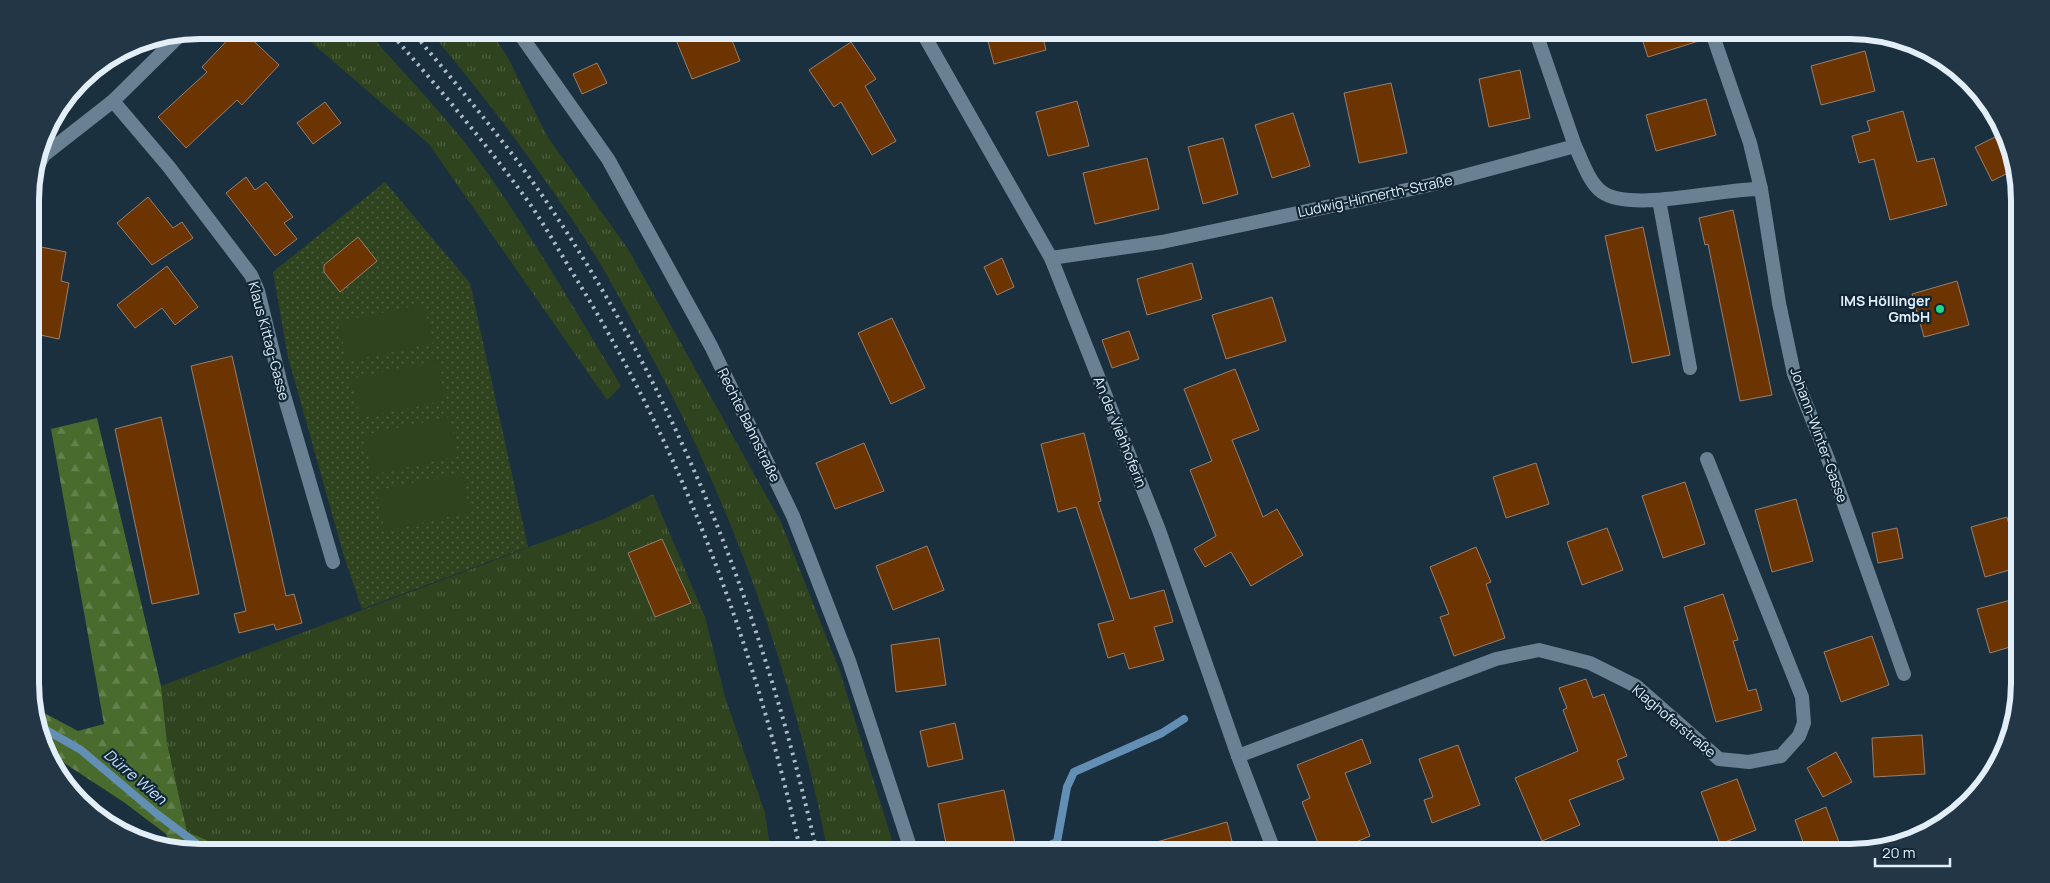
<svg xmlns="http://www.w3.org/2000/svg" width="2050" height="883" font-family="Manrope,sans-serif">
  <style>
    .grass { fill: url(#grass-tufts) }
    .forest { fill: url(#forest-firs) }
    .park { fill: url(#park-dots) }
    .pitch { fill: #2f441e }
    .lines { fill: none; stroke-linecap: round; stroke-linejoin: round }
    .stream { stroke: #648fb4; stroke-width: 8 }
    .building { fill: #6b3401; stroke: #987f6f }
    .minor { stroke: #698192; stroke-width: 14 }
    .rail { stroke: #adbcc8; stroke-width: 4; stroke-dasharray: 2.5 5; stroke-linecap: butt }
    .poi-dot { fill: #1cd988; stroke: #112635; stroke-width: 2 }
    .labels { text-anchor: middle; stroke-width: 4.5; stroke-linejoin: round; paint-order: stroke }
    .street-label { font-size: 14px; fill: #e2eff9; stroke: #112635 }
    .poi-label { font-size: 14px; font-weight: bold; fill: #e2eff9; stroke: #112635; text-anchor: end }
    .water-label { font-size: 15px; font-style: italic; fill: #c5e2ff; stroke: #112635 }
    .rim { fill: none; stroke: #e2eff9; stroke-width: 6 }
  </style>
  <defs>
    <pattern id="grass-tufts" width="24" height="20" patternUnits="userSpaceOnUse" patternTransform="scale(1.25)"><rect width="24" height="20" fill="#2f441e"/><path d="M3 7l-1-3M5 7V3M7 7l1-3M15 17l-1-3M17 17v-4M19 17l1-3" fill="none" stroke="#4d5f3f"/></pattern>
    <pattern id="forest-firs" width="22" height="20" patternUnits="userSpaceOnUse" patternTransform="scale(1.25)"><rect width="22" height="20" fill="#4a6b2e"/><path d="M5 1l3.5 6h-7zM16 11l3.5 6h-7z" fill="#64804d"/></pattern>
    <pattern id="park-dots" width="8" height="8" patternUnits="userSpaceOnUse" patternTransform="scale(1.25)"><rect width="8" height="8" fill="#2f441e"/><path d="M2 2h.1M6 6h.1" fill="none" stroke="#4d5f3f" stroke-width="1.8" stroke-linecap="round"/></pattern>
  </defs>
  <rect width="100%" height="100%" fill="#1b303f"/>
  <!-- grass -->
  <g class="grass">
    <path d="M297,30H366C406,76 451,121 486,171C535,240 577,314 621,386L607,400L429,144Z"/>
    <path d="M429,30H489L507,56L547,136L628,249L781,522L839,669L896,853H828C792,666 725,485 631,319C617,293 603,267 587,242C539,168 486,98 429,30Z"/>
    <polygon points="653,494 705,617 725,697 765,813 771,853 238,853 187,832 167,743 161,686 604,519"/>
  </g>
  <!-- forest -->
  <polygon class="forest" points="97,418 161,686 167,743 187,832 238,853 200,853 171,847 166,834 125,803 52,755 31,706 78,731 104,724 51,429"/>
  <!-- park -->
  <polygon class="park" points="385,182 470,283 528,547 362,609 344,556 288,357 273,272"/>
  <!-- pitch -->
  <g class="pitch">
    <polygon points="424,304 433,343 347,362 339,322"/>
    <polygon points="437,360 446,400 360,418 351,379"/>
    <polygon points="450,417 458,456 372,475 364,435"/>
    <polygon points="462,472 470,512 385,531 376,491"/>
  </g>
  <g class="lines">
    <!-- stream -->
    <g class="stream">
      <polyline points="41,727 81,750 157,814 209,853"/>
      <polyline points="1048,846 1057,842 1067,787 1074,772 1162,733 1184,719"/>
    </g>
  </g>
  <!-- building -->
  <g class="building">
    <polygon points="237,30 242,30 279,65 242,105 237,100 186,148 158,117 207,72 202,67"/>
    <polygon points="672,30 728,30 740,61 692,79"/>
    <polygon points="985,30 1041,30 1046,50 994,64"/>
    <polygon points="1639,30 1702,30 1705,39 1648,57"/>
    <polygon points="851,42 876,79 865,86 896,141 872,155 841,102 834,107 809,70"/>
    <polygon points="1865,51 1875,91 1821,105 1811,66"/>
    <polygon points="597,63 607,83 582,94 573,74"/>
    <polygon points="1520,70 1530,118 1489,127 1479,79"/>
    <polygon points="1391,83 1407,153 1359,163 1344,93"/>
    <polygon points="1706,99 1716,135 1656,151 1646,115"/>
    <polygon points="1077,101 1089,146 1048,156 1036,112"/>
    <polygon points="325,102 341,123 313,144 297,123"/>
    <polygon points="1903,111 1917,162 1934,158 1947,205 1890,220 1874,159 1859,163 1852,136 1870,131 1867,121"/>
    <polygon points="1293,113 1310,166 1272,178 1255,125"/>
    <polygon points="1995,137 2012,171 1992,181 1975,147"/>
    <polygon points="1223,138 1238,194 1203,204 1188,147"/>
    <polygon points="1147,158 1159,209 1095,224 1083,173"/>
    <polygon points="246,177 255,190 266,182 293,217 284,223 297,239 275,256 226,193"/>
    <polygon points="148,197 173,228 182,222 193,238 152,265 117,223"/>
    <polygon points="1733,210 1772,395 1740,401 1708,244 1705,245 1699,218"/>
    <polygon points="1643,227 1670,355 1632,363 1605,236"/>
    <polygon points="358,237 377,261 340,292 324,272 324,265"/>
    <polygon points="31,245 66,252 61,281 69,283 59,339 31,333"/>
    <polygon points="1002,258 1014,287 997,295 984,267"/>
    <polygon points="1192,263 1202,299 1147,315 1137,279"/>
    <polygon points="167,266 198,307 175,325 162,308 135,328 117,305"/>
    <polygon points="1957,281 1969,325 1924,337 1912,294"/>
    <polygon points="1272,297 1286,341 1226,359 1212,315"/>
    <polygon points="892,318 925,388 891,404 858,333"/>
    <polygon points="1129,331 1139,359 1112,368 1102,340"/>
    <polygon points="232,356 286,596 294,594 302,623 276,630 274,624 239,633 234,614 246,611 191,366"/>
    <polygon points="1235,369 1259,430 1232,440 1263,517 1277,509 1303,555 1251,586 1231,552 1205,567 1194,549 1216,536 1190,470 1212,461 1184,389"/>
    <polygon points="161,417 199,594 152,604 115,429"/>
    <polygon points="1084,433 1101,501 1098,502 1130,599 1164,590 1173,622 1154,627 1164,660 1129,669 1124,653 1108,658 1098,624 1114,620 1076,507 1058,512 1041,444"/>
    <polygon points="864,443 884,491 835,509 816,463"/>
    <polygon points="1536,463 1549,504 1506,518 1493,477"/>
    <polygon points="1685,482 1705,544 1663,558 1642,496"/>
    <polygon points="1796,499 1813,561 1772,572 1755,510"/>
    <polygon points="2007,517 2020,567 1985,577 1971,527"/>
    <polygon points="1607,528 1623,570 1582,585 1567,542"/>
    <polygon points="1897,528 1903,558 1878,563 1872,533"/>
    <polygon points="662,539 691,603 655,617 628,553"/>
    <polygon points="927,546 944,590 893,610 876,566"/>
    <polygon points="1476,547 1491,582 1486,584 1505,638 1454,656 1440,617 1449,614 1430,567"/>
    <polygon points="1723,594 1738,640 1733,641 1748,691 1756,689 1762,710 1716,722 1684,607"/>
    <polygon points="2011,600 2020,632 2020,644 1990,653 1977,609"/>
    <polygon points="1872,636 1889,685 1841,702 1824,652"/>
    <polygon points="939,638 946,685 896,692 891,645"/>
    <polygon points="1586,679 1593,698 1604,694 1627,756 1617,760 1624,779 1569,800 1580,825 1542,841 1515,778 1578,751 1563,710 1567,708 1559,688"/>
    <polygon points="955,723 963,759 928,767 920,731"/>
    <polygon points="1922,735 1925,774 1874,777 1872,738"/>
    <polygon points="1362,739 1371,763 1345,773 1370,836 1330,853 1322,853 1302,802 1310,798 1297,765"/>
    <polygon points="1458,745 1480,805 1432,823 1424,800 1433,797 1419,759"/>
    <polygon points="1836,752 1852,782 1823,797 1807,768"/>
    <polygon points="1737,779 1756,830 1720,844 1701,792"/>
    <polygon points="1004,790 1017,853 948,853 938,804"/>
    <polygon points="1826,807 1843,853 1807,853 1795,820"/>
    <polygon points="1227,822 1235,853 1140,853 1139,847"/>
  </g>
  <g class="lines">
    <!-- minor -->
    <g class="minor">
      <polyline points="517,30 608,159 711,346 793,516 849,661 912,853"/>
      <polyline points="921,30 1051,258 1159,530 1238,756 1275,853"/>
      <polyline points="1711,30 1750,143 1761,189"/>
      <polyline points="113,101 169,167 251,275 258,291 281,385 333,562"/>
      <path d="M1575,146C1582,160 1589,183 1602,192C1632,213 1722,188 1761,189L1779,303L1794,374L1828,459L1904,674"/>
      <polyline points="36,169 44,155 113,101 181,34"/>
      <polyline points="1659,200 1690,368"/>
      <polyline points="1051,258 1162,242 1430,185 1575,146 1535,30"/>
      <polyline points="1238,756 1496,659 1539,650 1590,663 1636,686 1719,759 1749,762 1781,756 1799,736 1804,723 1802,697 1707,459"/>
    </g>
    <!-- rail -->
    <g class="rail">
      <path d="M388,30C437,86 486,143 530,204C545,226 558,249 572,272C684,451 755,648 801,853"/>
      <path d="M411,30C457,85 503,139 544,198C679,396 765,619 817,853"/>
    </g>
  </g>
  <!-- markers -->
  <circle class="poi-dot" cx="1940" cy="309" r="5"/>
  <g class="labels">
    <!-- street labels -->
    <g class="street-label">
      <text transform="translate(1375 196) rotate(-12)" y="5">Ludwig-Hinnerth-Straße</text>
      <text transform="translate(269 341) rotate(75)" y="5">Klaus Kittag-Gasse</text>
      <text transform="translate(749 425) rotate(64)" y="5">Rechte Bahnstraße</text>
      <text transform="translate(1120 432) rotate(68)" y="5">An der Viehhoferin</text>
      <text transform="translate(1819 435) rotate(70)" y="5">Johann-Winter-Gasse</text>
      <text transform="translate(1674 721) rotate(40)" y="5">Klaghoferstraße</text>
    </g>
    <!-- poi labels -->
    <g class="poi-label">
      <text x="1930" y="306">IMS Höllinger<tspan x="1930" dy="16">GmbH</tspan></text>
    </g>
    <!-- water labels -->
    <g class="water-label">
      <text transform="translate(135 777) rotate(40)" y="5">Dürre Wien</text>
    </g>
  </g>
  <!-- crop -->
  <path d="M0 0H2050V883H0ZM200 39H1850A161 161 0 0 1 2011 200V683A161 161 0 0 1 1850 844H200A161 161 0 0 1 39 683V200A161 161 0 0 1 200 39Z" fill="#223645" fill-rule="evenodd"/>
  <path class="rim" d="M200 39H1850A161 161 0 0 1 2011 200V683A161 161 0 0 1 1850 844H200A161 161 0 0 1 39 683V200A161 161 0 0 1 200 39Z"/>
  <!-- scale -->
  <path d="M1875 858v8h75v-8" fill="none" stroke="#e2eff9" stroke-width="2.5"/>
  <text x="1882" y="858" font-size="15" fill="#e2eff9" stroke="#112635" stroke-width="4" paint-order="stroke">20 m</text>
</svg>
